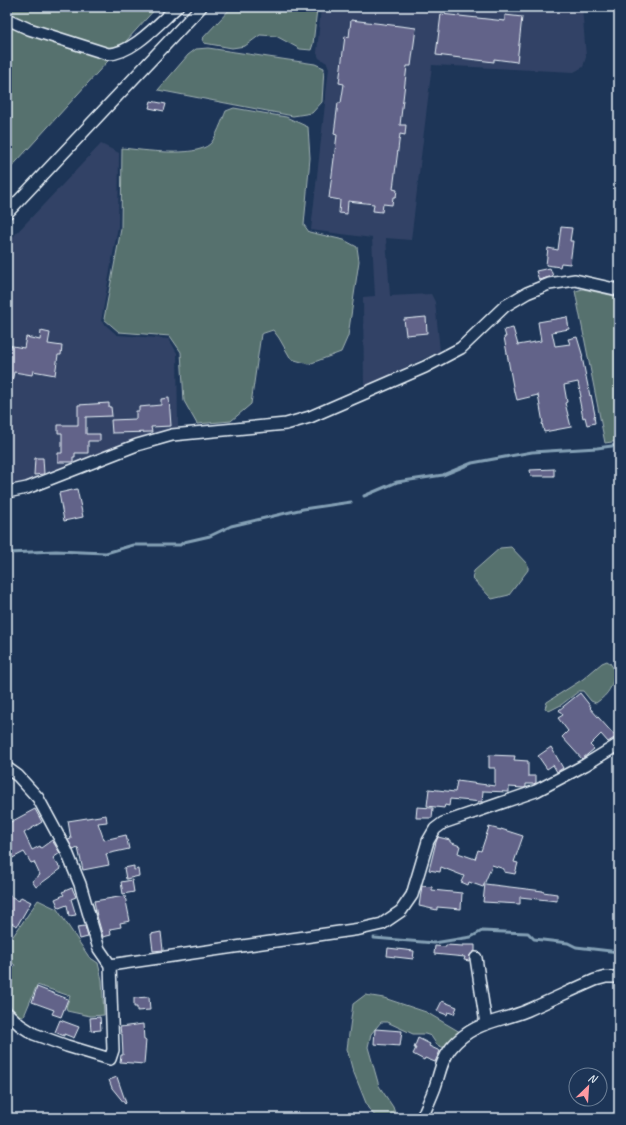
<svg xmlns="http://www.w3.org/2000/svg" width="626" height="1125" font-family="Caveat,sans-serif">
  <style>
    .built { fill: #324366 }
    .green { fill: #57716e; stroke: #a0b1b3 }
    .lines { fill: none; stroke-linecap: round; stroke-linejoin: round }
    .stream { stroke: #84a0b5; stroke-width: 3 }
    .building { fill: #626489; stroke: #e8f1f8 }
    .minor-casing { stroke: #e8f1f8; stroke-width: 14 }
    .minor { stroke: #1d3557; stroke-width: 11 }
  </style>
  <rect width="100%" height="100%" fill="#1d3557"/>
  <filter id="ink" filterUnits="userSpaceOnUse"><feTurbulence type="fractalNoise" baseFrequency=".025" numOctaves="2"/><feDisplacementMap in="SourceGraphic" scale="8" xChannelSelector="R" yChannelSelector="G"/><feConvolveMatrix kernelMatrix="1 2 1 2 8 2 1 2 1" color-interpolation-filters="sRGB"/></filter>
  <g filter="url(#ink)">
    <!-- built -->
    <g class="built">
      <polygon points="321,7 582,7 586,57 583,67 574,72 432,65 411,240 386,238 390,296 431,294 435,302 440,351 364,387 363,297 375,296 372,238 311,230 329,68 327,63 319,58 317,53"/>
      <polygon points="101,144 119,153 118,226 101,321 117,335 169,339 177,353 178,429 29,483 7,487 7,243"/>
    </g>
    <!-- green -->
    <g class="green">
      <polygon points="7,7 157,7 7,172"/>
      <polygon points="232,7 316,7 317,9 313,44 311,50 300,49 276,36 260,35 245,46 232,48 204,43 202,39"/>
      <polygon points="208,48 315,64 324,68 322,102 312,113 293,116 158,90 188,55 196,49"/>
      <path d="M234,108L286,117L308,127L310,158L304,225L309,232L344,240L357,247L359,261L348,336L341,352L309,364L291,359L279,338L273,330L261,334L251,404L231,421L197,424L184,401L181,352L170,336L119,332L104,319L121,229L122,148C142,150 195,158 210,144C215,140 223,118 226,111Z"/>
      <polygon points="583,289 619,297 619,441 605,443 575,291"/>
      <polygon points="511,547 528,565 528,570 509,595 492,599 472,578 474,571 500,548"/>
      <path d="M607,661L610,663L615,671C612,687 610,693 596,703L591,701L583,691H579L561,705L549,711L545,708L547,702L583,679L602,663Z"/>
      <polygon points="38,900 57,909 89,957 98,963 102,980 104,1015 90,1016 67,1011 66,1007 70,996 37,985 24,1016 17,1016 7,1006 7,977 15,965 7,959 7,945"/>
      <polygon points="365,995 384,998 426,1012 460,1032 447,1049 437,1045 431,1036 425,1034 413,1034 387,1022 381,1022 371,1034 368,1047 379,1086 393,1107 396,1116 400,1118 377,1118 368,1108 352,1068 347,1049 353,1004"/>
    </g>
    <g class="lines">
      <!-- stream -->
      <g class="stream">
        <polyline points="364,496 397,482 443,475 472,463 532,452 597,448 619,445"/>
        <polyline points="7,553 56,551 106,553 133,545 180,545 184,542 210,536 231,526 303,509 351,502"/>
        <polyline points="374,938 434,943 471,937 482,931 528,933 534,939 568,943 576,947 619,952"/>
      </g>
    </g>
    <!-- building -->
    <g class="building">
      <polygon points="441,14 505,21 505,15 522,17 517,62 494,59 494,62 436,55"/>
      <polygon points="351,20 416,28 411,66 407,66 400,125 406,125 405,135 400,134 393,189 397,190 396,197 393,197 392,205 383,204 382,212 373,211 374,204 348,201 347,214 339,213 340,200 329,198 337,135 334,134 338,103 341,103 344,84 339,83 345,36 349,37"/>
      <polygon points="151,101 166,104 164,111 149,108"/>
      <polygon points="561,227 572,228 570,241 573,241 570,264 561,263 560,267 546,265 548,248 558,250"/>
      <polygon points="550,268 553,276 539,280 536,271"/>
      <polygon points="426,317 427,333 406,335 404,319"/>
      <polygon points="567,317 569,329 552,332 555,346 570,344 568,339 577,337 583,357 582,357 590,396 591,395 595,415 594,416 595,423 587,425 585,417 583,418 579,398 581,397 578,382 564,385 567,402 565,403 571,427 544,432 542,423 543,423 538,395 517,400 515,392 514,392 504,337 506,337 504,330 513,328 518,345 541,341 538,322"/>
      <polygon points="41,331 50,333 48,344 62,346 61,355 58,355 55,375 33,371 32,375 14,372 11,386 7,386 7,345 24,348 26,337 40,340"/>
      <polygon points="169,398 171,426 151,427 152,432 112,433 111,420 136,419 136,411 139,411 139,407 161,405 161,399"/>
      <polygon points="109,403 109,407 111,407 112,416 86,417 86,434 100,434 100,441 88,441 88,453 75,453 75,457 73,457 73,462 58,462 58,453 62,453 62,433 58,433 58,425 78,425 78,405"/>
      <polygon points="35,458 43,458 44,474 34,475"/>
      <polygon points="554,469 554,476 531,476 530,470"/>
      <polygon points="77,489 83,517 64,521 59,493"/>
      <polygon points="580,693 591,707 590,708 616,737 608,742 601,734 590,745 594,749 582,759 562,737 568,731 558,718 563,715 559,710"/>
      <polygon points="551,747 563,768 557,772 553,765 547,769 538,756"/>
      <polygon points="489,755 515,756 514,760 528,761 528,776 536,776 536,783 533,784 526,784 526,787 524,788 509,787 509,792 483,791 482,802 450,799 449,806 445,805 444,808 427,806 429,789 455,792 457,781 495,786 495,768 489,768"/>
      <polygon points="417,807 433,808 432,818 416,818"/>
      <polygon points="35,809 42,822 24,833 32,850 40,846 41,848 52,840 60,853 53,858 61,869 36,887 32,881 40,875 34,862 31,863 24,852 7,861 7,824"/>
      <polygon points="106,815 107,822 98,823 104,840 126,835 129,849 106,854 109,865 83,870 78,848 73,850 68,840 71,839 68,821"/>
      <polygon points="489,827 501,830 501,829 523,836 514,862 518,863 515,874 504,872 504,869 492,865 483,887 469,882 468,885 461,882 464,876 441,867 440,872 429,870 436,842 438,837 450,840 450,842 460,846 458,853 475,859 478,850 481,851"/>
      <polygon points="134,866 134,870 138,869 139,876 126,879 124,868"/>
      <polygon points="132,880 134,892 123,894 121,882"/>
      <polygon points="485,884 543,891 543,892 557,894 557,901 520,897 520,904 483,902"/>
      <polygon points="422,886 432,887 432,890 462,893 461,909 437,907 437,910 419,906"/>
      <polygon points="72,888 76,897 71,899 76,915 69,916 67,905 59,908 55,899 64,895 62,892"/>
      <polygon points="7,894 19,901 21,897 31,902 17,926 7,921"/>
      <polygon points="125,896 130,921 120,923 121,927 110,929 111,935 103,937 97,916 94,901"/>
      <polygon points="85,926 88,937 80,939 77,927"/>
      <polygon points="161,932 163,950 153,951 151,934"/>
      <polygon points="446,945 463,946 463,945 475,945 475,951 470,955 469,961 464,960 465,957 434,954 435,946 446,947"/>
      <polygon points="388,948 414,951 413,959 387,956"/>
      <polygon points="37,987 68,999 61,1017 52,1014 54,1010 32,1002"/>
      <polygon points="149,997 150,1010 137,1011 137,1007 134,1007 134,998"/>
      <polygon points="442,1001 457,1007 454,1014 448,1012 447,1015 437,1011"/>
      <polygon points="100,1017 101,1030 91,1031 90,1018"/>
      <polygon points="60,1020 79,1027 74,1038 64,1034 64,1036 55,1032"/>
      <polygon points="143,1024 144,1040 146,1040 144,1064 120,1062 121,1055 123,1055 122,1034 121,1034 120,1027"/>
      <polygon points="375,1029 402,1031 400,1046 374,1044"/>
      <polygon points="418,1038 430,1044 429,1046 440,1051 435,1062 425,1058 424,1060 413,1054 416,1048 414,1048"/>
      <polygon points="117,1077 126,1103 125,1104 112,1088 109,1080"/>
    </g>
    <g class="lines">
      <defs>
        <g id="minor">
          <path d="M7,19L29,29L108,54C132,54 159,23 177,7"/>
          <polyline points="7,213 201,7"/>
          <polyline points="7,492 27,488 137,445 172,435 286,424 310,417 425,367 461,348 505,306 527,293 549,284 575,280 619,290"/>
          <polyline points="7,768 18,776 38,798 66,850 80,884 99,949 110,965 113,1050 110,1059 67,1046 34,1034 20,1025 7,1013"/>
          <polyline points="476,958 486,1024"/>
          <polyline points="110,965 360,929 382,924 401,911 412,895 428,841 435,829 443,823 536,791 585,765 619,744"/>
          <path d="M422,1118C426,1108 431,1098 435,1087C440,1073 441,1061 451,1048C472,1022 498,1022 526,1011C549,1001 572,990 595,980L606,977H619"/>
        </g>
      </defs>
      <!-- minor casing -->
      <use href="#minor" class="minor-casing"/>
      <!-- minor -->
      <use href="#minor" class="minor"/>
    </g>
  </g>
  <!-- margin -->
  <rect width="626" height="1125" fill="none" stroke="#1d3557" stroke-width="24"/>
  <rect x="12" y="12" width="602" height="1101" fill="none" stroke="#e8f1f8" stroke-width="1.5" filter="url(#ink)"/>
  <!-- north arrow -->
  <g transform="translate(588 1087) rotate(25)"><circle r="19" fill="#1d3557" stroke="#6e8097"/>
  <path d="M0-3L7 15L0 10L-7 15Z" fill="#ff9aa2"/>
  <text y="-6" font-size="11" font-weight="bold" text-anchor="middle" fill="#e8f1f8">N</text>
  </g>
</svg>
